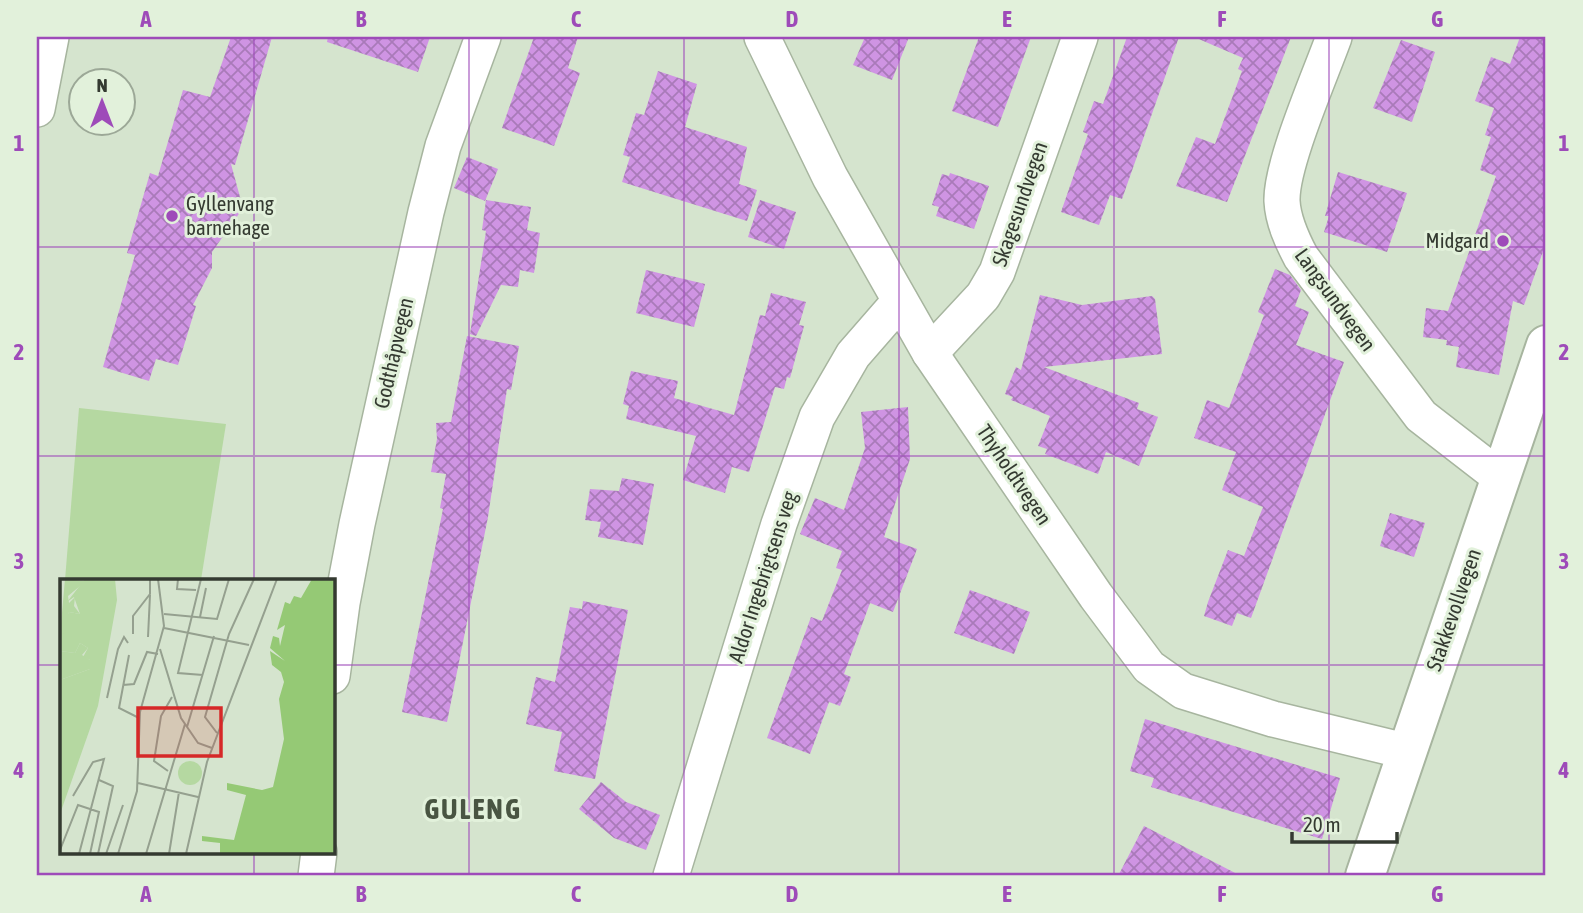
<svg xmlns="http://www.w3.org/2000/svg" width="1583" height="913" font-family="'Asap Condensed',sans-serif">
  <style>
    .grass { fill: #b5d8a1 }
    .building { fill: url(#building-cross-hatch) }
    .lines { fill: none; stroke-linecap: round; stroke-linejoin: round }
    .minor-casing { stroke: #a7b59f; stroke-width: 38 }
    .tertiary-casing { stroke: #a7b59f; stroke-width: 42 }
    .minor { stroke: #fff; stroke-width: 35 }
    .tertiary { stroke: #fff; stroke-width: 38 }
    .grid { fill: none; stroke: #9e4bb9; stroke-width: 2; stroke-opacity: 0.55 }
    .poi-dot { fill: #9e4bb9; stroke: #e2f1db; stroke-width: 2.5 }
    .labels { text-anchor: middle; stroke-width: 6; stroke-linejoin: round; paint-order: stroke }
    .poi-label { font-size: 21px; fill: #343a31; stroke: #e2f1db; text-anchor: start }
    .street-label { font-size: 21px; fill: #343a31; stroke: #e2f1db }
    .district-label { font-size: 28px; font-weight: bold; letter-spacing: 2px; fill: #495542; stroke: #e2f1db }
    .inset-road { fill: none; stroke: #95a08f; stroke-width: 2 }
    .view { fill: #d62828; fill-opacity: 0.15; stroke: #d62828; stroke-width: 3.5 }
    .inset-edge { fill: none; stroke: #343a31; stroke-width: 3.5 }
    .neatline { fill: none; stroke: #9e4bb9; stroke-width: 2.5 }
    .grid-label { font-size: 23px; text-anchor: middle; font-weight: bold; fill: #9e4bb9 }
  </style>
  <defs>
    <pattern id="building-cross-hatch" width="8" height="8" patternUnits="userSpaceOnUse" patternTransform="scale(1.75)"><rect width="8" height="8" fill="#cf94e3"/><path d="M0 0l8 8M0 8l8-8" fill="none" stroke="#a97ab9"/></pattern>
  </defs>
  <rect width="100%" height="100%" fill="#d5e4ce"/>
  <!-- grass -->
  <polygon class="grass" points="79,408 226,424 201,580 65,580"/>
  <!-- building -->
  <g class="building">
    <polygon points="231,37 272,37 235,165 231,164 243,208 212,252 212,268 193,305 196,306 178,365 156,359 149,381 103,367 135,255 127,253 150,173 158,176 183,90 210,97"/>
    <polygon points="328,37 430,37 418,72 327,42"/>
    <polygon points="534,37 578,37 568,68 580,73 554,146 502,128"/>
    <polygon points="865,37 909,37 892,80 853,65"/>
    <polygon points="979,37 1031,37 998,127 952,111"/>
    <polygon points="1127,37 1179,37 1122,199 1110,195 1099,225 1061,212 1088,134 1083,132 1094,101 1103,104"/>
    <polygon points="1194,37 1291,37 1227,202 1176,186 1196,137 1215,144 1242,71 1238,69 1243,58"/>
    <polygon points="1520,37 1546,37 1546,243 1524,305 1513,301 1499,375 1456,367 1459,347 1446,345 1447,340 1423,337 1426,308 1448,311 1496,176 1480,170 1491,137 1485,135 1494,108 1475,101 1491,57 1510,64"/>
    <polygon points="1401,40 1435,52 1412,122 1373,108"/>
    <polygon points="658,71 697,84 685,127 747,147 739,184 757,190 747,221 622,182 630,157 623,155 636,113 644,115"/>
    <polygon points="467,157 498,169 485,201 454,188"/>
    <polygon points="1338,172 1407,193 1387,252 1324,232 1329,216 1325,216"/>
    <polygon points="950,173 989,186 974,229 936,216 939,207 932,205 942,174 949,176"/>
    <polygon points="486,200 531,207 527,230 540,233 534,273 520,270 518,287 501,285 476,336 470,334 486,231 482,230"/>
    <polygon points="760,200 796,212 784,249 748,237"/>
    <polygon points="1275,269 1290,275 1301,290 1295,306 1309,312 1296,345 1344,362 1251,618 1237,613 1232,626 1204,616 1208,602 1228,550 1244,556 1263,507 1222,490 1236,452 1194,438 1207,400 1229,408 1264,315 1258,312"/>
    <polygon points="646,270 705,284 694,327 636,313"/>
    <polygon points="771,293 806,302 799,325 804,326 790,378 787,377 784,389 775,387 749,472 732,467 725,493 683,480 696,436 626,419 629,406 623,404 631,371 678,381 674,398 734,415 760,315 765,316"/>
    <polygon points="1040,295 1082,305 1152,296 1155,299 1162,354 1044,367 1139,403 1137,409 1158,417 1139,466 1106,452 1098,474 1045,454 1047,449 1038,446 1050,416 1011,400 1013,397 1005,394 1016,367 1021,370"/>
    <polygon points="467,336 519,346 511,390 507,389 488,517 447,722 402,712 443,509 440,508 446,474 431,472 437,439 436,423 451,422"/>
    <polygon points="908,407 910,459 884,537 917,549 893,612 870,603 844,674 851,677 840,706 829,702 810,754 767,738 811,617 822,621 842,570 836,568 842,551 800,534 815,498 844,510 865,448 861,412"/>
    <polygon points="622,478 654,484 643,545 598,537 601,522 585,520 590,489 619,491"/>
    <polygon points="1390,513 1425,523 1414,557 1380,546"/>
    <polygon points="970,590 1030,612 1014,654 954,633"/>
    <polygon points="583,601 628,610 595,779 554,771 562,732 526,724 536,677 555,682 570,607 582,609"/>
    <polygon points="1145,719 1340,778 1322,839 1151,787 1154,778 1130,771"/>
    <polygon points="601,782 626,802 660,815 646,850 614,838 579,809"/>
    <polygon points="1144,826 1241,876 1118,876"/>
  </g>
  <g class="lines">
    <defs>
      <g id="minor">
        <polyline points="762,37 830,177 930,353 1096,596 1149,667 1183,691 1273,719 1405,751"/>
        <path d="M1334,37C1320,76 1281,164 1282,201C1283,221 1292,240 1301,257L1421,416L1501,478"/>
        <polyline points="37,109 51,37"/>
        <polyline points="930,353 983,296 997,272 1080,37"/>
        <polyline points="332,676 342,603 357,524 426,212 443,146 483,37"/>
        <polyline points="316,876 319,852"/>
        <polyline points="671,876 779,524 817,417 853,355 900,301"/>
      </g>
      <polyline id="tertiary" points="1365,876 1546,345"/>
    </defs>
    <!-- minor casing -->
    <use href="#minor" class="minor-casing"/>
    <!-- tertiary casing -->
    <use href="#tertiary" class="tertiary-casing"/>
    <!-- minor -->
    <use href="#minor" class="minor"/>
    <!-- tertiary -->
    <use href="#tertiary" class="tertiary"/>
  </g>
  <!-- grid -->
  <path class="grid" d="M254,37V580M469,37V876M684,37V876M899,37V876M1114,37V876M1329,37V876M37,247H1546M37,456H1546M37,665H61M332,665H1546M254,852V876"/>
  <!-- markers -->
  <g class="poi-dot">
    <circle cx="172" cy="216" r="7"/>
    <circle cx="1503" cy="241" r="7"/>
  </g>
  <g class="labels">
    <!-- poi labels -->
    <g class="poi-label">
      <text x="186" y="211">Gyllenvang<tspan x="186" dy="24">barnehage</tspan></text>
      <text x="1489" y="248" text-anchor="end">Midgard</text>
    </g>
    <!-- street labels -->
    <g class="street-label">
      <text transform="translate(1020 204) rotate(-71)" y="7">Skagesundvegen</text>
      <text transform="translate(1335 300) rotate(54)" y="7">Langsundvegen</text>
      <text transform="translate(394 353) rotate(-77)" y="7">Godthåpvegen</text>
      <text transform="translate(1014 475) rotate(56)" y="7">Thyholdtvegen</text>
      <text transform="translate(763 577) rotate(-72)" y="7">Aldor Ingebrigtsens veg</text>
      <text transform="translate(1454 610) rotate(-71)" y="7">Stakkevollvegen</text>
    </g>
    <!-- district labels -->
    <g class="district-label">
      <text x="473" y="819">GULENG</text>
    </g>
  </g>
  <!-- overview -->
  <g transform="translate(60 579)">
    <rect width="275" height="275" fill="#d5e4ce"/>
    <path d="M118 194a12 12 0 1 1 24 0a12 12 0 1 1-24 0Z" fill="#b5d8a1"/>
    <path d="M25,0H55L57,21L38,127L0,235V101L30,90V81L23,78L28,69L20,64L15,74L0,72V56L9,33L20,35L14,18L7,23Z" fill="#b5d8a1"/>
    <path d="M5,0L26,2L8,17L9,24L15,18L14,27L20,35L9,33L5,54L0,56ZM20,64L28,69L22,76L30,81V90L0,101V72L15,74Z" fill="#b5d8a1"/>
    <path d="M252,0H275V275H160V264L142,262V257L174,261L186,216L167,211V204L202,211L213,208L224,160L219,120L224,103L221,93L212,86L210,72L225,82L210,69L213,57L219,59L220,67L225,46L217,51L225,23L230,25L234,17L241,19Z" fill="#95c975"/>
    <path class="inset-road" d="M118,0L117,10L136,11M141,0L118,94L143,96M104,35L157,40L169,0M140,38L146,9M104,49L189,66M73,55V37L90,15V0M88,58L90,16M100,70L121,139L138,164L152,169M69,76L59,129L79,139M63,106L74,105L87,73L98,75M47,119L58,70L64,58L68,64M127,148L154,57M157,154L145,138L169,55L194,0M108,192L94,182L101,137L112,118M78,204L138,218M13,217L33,183L44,180L19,275M0,271L18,226L39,233L30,275M38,275L53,207L39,201M46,275L63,226M58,275L77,212L80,133L104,47L98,0M86,275L125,145M109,275L119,213M126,275L147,183L217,0"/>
    <path class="view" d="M78,129H161V177H78Z"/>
    <rect width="275" height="275" class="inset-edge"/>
  </g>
  <!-- border -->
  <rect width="1583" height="913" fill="none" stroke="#e2f1db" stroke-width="77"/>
  <!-- north arrow -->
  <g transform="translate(102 102)"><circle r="33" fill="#e2f1db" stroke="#9ca897" stroke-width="2"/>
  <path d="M0-5L12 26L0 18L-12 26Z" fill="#9e4bb9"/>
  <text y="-10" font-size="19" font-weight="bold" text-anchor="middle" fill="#343a31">N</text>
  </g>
  <!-- scale -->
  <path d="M1292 832v10h105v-10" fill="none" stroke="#343a31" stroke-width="3.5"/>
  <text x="1303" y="832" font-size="21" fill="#343a31" stroke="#e2f1db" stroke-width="5" paint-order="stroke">20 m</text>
  <rect x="38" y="38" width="1506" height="836" class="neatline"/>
  <g class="grid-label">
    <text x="146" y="27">A</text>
    <text x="361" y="27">B</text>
    <text x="576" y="27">C</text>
    <text x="792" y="27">D</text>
    <text x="1007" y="27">E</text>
    <text x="1222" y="27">F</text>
    <text x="1437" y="27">G</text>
    <text x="19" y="151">1</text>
    <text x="1564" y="151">1</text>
    <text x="19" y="360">2</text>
    <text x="1564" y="360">2</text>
    <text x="19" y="569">3</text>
    <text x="1564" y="569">3</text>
    <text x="19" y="778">4</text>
    <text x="1564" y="778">4</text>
    <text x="146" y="902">A</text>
    <text x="361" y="902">B</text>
    <text x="576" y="902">C</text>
    <text x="792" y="902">D</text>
    <text x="1007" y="902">E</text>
    <text x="1222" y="902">F</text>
    <text x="1437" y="902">G</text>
  </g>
</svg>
